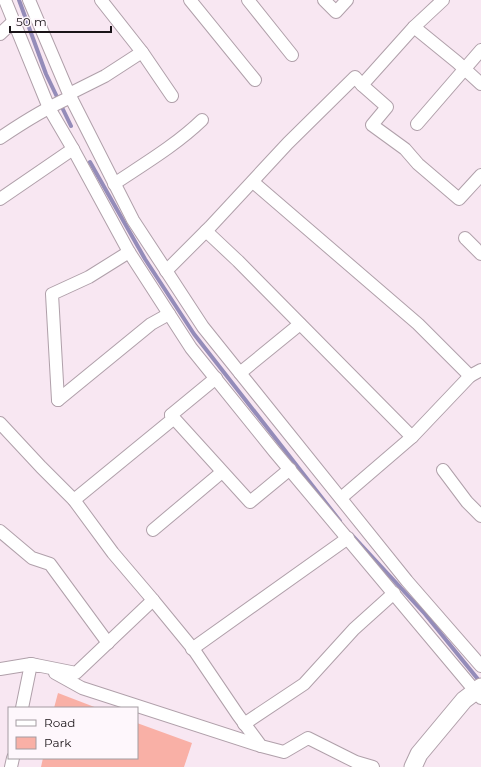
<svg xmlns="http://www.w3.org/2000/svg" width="481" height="767" font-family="Montserrat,sans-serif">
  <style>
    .green { fill: #f9b0a6 }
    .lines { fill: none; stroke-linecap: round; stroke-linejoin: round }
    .stream { stroke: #948cb9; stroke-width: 4 }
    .street-casing { stroke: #b0a0aa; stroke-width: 14 }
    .secondary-casing { stroke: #b0a0aa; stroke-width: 19 }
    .street { stroke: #fff; stroke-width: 12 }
    .secondary { stroke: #fff; stroke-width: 17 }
  </style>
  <rect width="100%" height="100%" fill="#f8e7f2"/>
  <!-- green -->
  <g class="green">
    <polygon points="58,693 97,708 54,708"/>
    <polygon points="137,723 192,743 184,767 41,767 43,758 137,758"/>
  </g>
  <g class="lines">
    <!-- stream -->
    <g class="stream">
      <polyline points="19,0 46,74 71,126"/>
      <polyline points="90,162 145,259 194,334 340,521"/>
      <polyline points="351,534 425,614 481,683"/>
    </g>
    <defs>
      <g id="street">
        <polyline points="5,0 49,108 73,149 129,252 191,348 274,451 481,698"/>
        <polyline points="29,0 69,94 133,220 203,327 407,581 481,666"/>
        <polyline points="101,0 142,52 172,96"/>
        <polyline points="190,0 255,80"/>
        <polyline points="248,0 292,55"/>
        <polyline points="324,0 336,12 347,0"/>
        <polyline points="443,0 414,27 362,85 387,107 372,125 405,149 418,164 459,199 481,175"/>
        <polyline points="414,27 457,62 481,84"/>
        <polyline points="0,34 14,21"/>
        <polyline points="69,94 105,76 142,52"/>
        <polyline points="417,124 481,50"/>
        <path d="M0,138C22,123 46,108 71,97"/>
        <polyline points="253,182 418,324 470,376 481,370"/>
        <path d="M114,184C144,164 176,145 202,120"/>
        <polyline points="0,199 73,149"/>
        <polyline points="206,231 238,261 412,437"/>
        <polyline points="465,238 481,254"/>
        <polyline points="166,271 210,227 288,143 355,77 362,85"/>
        <polyline points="240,373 300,324"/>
        <polyline points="216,378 171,415 250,502 290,469"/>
        <polyline points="58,400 52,294 89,277 129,252"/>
        <polyline points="58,400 151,324 169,314"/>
        <polyline points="0,423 41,467 74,500 113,553 153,600"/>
        <polyline points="443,470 467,502 481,516"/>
        <polyline points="341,498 412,437 470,376"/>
        <polyline points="74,500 173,419 171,415"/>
        <polyline points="153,530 222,472"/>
        <polyline points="0,531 32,558 50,564 108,643"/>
        <polyline points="192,649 348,538"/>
        <polyline points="0,669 31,664 38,666"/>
        <polyline points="55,673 82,688 261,746"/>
        <polyline points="22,708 31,664 76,673 153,600 194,650 238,715 261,746 284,752 308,738 356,762 373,767"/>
        <polyline points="244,724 304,684 354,629 394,593"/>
        <polyline points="11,767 13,758"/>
      </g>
      <polyline id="secondary" points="413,767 419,754 464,700 481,687"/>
    </defs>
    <!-- street casing -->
    <use href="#street" class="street-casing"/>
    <!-- secondary casing -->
    <use href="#secondary" class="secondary-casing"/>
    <!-- street -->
    <use href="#street" class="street"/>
    <!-- secondary -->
    <use href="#secondary" class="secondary"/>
  </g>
  <!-- legend -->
  <rect x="8" y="707" width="130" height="52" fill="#fef7fc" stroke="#a39ca1"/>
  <rect x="16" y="720" width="20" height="6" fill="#ffffff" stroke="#a39ca1"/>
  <text x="44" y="727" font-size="12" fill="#1a1418">Road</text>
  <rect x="16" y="737" width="20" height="12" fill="#f9b0a6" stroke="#a39ca1"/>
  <text x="44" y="747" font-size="12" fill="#1a1418">Park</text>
  <!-- scale -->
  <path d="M10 26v6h101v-6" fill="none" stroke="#1a1418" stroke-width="2"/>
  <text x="16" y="26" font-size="12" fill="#1a1418" stroke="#fef7fc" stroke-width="3" paint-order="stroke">50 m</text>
</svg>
